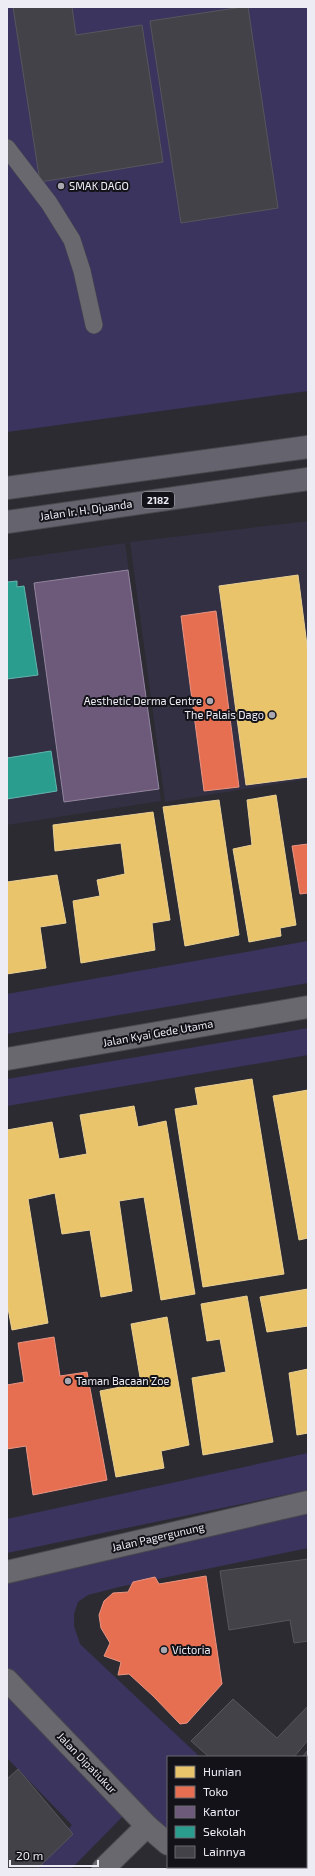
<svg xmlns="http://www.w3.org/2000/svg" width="315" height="1876" font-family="'Exo 2',sans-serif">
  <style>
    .built { fill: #323042 }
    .green { fill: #3b345e }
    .homes { fill: #e9c46a; stroke: #ead094 }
    .shops { fill: #e76f51; stroke: #e99482 }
    .offices { fill: #6d597a; stroke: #93859f }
    .schools { fill: #2a9d8f; stroke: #64b5ae }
    .building { fill: #434248; stroke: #56565c }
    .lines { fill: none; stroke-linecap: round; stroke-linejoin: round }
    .lane-casing { stroke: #48484e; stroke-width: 18 }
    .street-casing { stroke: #48484e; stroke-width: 24 }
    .secondary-casing { stroke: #48484e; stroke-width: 24 }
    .primary-casing { stroke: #48484e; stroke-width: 24 }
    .lane { stroke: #69686e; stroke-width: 17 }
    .street { stroke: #69686e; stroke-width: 22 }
    .secondary { stroke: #69686e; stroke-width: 22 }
    .primary { stroke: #65636d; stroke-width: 22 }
    .poi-dot { fill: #a9a8b1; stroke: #121218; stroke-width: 1.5 }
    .labels { text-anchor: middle; stroke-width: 4; stroke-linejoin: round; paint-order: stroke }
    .shield { fill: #121218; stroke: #ababb3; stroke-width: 1 }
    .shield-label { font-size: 10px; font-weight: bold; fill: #edecf5 }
    .poi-label { font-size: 11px; fill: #edecf5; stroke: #121218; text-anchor: start }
    .street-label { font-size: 11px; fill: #edecf5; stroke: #121218 }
  </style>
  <rect width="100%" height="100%" fill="#2c2b32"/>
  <!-- built -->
  <g class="built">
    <polygon points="308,521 308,779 165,802 130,542"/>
    <polygon points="125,543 161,801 7,825 7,560"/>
  </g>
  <!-- green -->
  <g class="green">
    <polygon points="7,7 308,7 308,391 7,432"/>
    <polygon points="308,941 308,983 7,1034 7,994"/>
    <polygon points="308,1028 308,1055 7,1106 7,1079"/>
    <polygon points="308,1453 308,1490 7,1553 7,1519"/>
    <polygon points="308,1509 308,1548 119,1587 88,1595 78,1602 74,1614 74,1626 80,1644 200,1757 168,1757 168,1833 7,1674 7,1574"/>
    <polygon points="7,1685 127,1812 71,1869 29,1869 72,1825 7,1758"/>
    <polygon points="306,1857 308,1859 308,1869 210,1869 207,1867 306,1867"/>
  </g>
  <!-- homes -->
  <g class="homes">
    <polygon points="298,575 308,653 308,777 246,785 219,586"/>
    <polygon points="276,795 296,925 280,928 281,936 249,942 233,849 252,845 247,800"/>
    <polygon points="219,800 239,935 185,946 163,807"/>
    <polygon points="153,812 170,920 152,923 155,950 81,963 73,901 100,896 97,880 125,874 121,843 55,851 53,825"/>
    <polygon points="57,875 66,923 40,927 46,968 7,974 7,882"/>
    <polygon points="252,1079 284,1274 203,1287 175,1109 198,1105 195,1088"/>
    <polygon points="308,1090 308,1238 299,1240 273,1096"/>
    <polygon points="134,1106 138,1127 166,1121 195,1294 161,1300 144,1197 119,1201 132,1291 101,1297 90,1230 62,1234 55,1193 28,1199 48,1323 12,1330 7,1303 7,1130 52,1122 59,1159 87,1154 80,1115"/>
    <polygon points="308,1289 308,1326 267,1332 260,1297"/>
    <polygon points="247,1296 273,1442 203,1455 192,1378 226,1372 220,1339 207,1341 201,1304"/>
    <polygon points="167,1317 189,1445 161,1451 164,1468 116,1477 100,1391 141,1383 131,1324"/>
    <polygon points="308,1369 308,1433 297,1435 289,1373"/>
  </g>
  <!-- shops -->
  <g class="shops">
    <polygon points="216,611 239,787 204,791 181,616"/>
    <polygon points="308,844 308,893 300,894 292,846"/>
    <polygon points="54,1337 60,1376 87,1372 107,1480 33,1495 26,1446 7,1449 7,1385 24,1382 18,1343"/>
    <polygon points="206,1576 222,1684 187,1723 180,1724 153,1696 129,1674 118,1675 121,1662 104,1656 110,1643 101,1628 99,1615 104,1601 113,1593 128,1592 133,1582 155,1577 159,1584"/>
  </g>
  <!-- offices -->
  <polygon class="offices" points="128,570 159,789 64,802 34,583"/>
  <!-- schools -->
  <g class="schools">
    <polygon points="17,581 17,587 24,586 38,675 7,679 7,582"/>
    <polygon points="51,751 57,791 7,799 7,758"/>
  </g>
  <!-- building -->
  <g class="building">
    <polygon points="13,7 72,7 76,35 142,25 163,162 40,182"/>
    <polygon points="242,7 248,7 278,208 181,223 150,21"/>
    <polygon points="308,1559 308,1641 294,1643 290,1620 229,1630 220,1571"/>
    <polygon points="233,1699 277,1738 308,1706 308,1740 294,1757 209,1757 191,1741"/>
    <polygon points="308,1750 308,1838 306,1836 306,1757 302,1757"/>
    <polygon points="18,1769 73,1834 37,1869 7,1869 7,1779"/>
  </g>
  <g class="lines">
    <defs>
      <polyline id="lane" points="7,148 49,203 72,240 82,271 94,325"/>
      <g id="street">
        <polyline points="7,1059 308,1007"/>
        <polyline points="7,1572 308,1502"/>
      </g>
      <g id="secondary">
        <polyline points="7,1680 147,1826 168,1844"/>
        <polyline points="195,1867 197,1869"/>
        <polyline points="103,1869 147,1826"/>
      </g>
      <g id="primary">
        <polyline points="7,488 308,447"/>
        <polyline points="7,522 308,479"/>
      </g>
    </defs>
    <!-- lane casing -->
    <use href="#lane" class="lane-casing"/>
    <!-- street casing -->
    <use href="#street" class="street-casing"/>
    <!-- secondary casing -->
    <use href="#secondary" class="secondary-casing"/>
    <!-- primary casing -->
    <use href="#primary" class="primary-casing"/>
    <!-- lane -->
    <use href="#lane" class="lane"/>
    <!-- street -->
    <use href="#street" class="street"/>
    <!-- secondary -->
    <use href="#secondary" class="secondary"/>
    <!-- primary -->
    <use href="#primary" class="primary"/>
  </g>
  <!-- markers -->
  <g class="poi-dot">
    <circle cx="61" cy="186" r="4"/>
    <circle cx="210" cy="701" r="4"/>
    <circle cx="272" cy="715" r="4"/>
    <circle cx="68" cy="1381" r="4"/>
    <circle cx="164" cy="1650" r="4"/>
  </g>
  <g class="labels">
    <!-- shield labels -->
    <rect class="shield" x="142" y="492" width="32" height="16" rx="3"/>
    <g class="shield-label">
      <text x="158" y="504">2182</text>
    </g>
    <!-- poi labels -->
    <g class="poi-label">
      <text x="69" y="190">SMAK DAGO</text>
      <text x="202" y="705" text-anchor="end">Aesthetic Derma Centre</text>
      <text x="264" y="719" text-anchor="end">The Palais Dago</text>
      <text x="76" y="1385">Taman Bacaan Zoe</text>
      <text x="172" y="1654">Victoria</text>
    </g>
    <!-- street labels -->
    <g class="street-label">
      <text transform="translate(86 510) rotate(-8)" y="4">Jalan Ir. H. Djuanda</text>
      <text transform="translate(158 1033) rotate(-10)" y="4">Jalan Kyai Gede Utama</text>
      <text transform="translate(158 1537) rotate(-13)" y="4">Jalan Pagergunung</text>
      <text transform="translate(87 1763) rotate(46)" y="4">Jalan Dipatiukur</text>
    </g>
  </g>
  <!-- border -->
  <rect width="315" height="1876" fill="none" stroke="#edecf5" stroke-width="16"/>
  <!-- legend -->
  <rect x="167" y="1756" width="140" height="112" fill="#121218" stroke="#6a6970"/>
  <rect x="175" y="1766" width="20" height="12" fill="#e9c46a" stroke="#6a6970"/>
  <text x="203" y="1776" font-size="12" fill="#edecf5">Hunian</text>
  <rect x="175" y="1786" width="20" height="12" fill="#e76f51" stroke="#6a6970"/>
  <text x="203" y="1796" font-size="12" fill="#edecf5">Toko</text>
  <rect x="175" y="1806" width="20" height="12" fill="#6d597a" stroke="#6a6970"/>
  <text x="203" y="1816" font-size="12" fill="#edecf5">Kantor</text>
  <rect x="175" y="1826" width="20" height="12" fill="#2a9d8f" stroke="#6a6970"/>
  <text x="203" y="1836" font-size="12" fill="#edecf5">Sekolah</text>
  <rect x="175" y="1846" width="20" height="12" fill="#434248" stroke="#6a6970"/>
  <text x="203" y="1856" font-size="12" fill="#edecf5">Lainnya</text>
  <!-- scale -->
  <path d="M10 1860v6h88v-6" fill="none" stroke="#edecf5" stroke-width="2"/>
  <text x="16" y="1860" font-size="12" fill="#edecf5" stroke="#121218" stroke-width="3" paint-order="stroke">20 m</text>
</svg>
